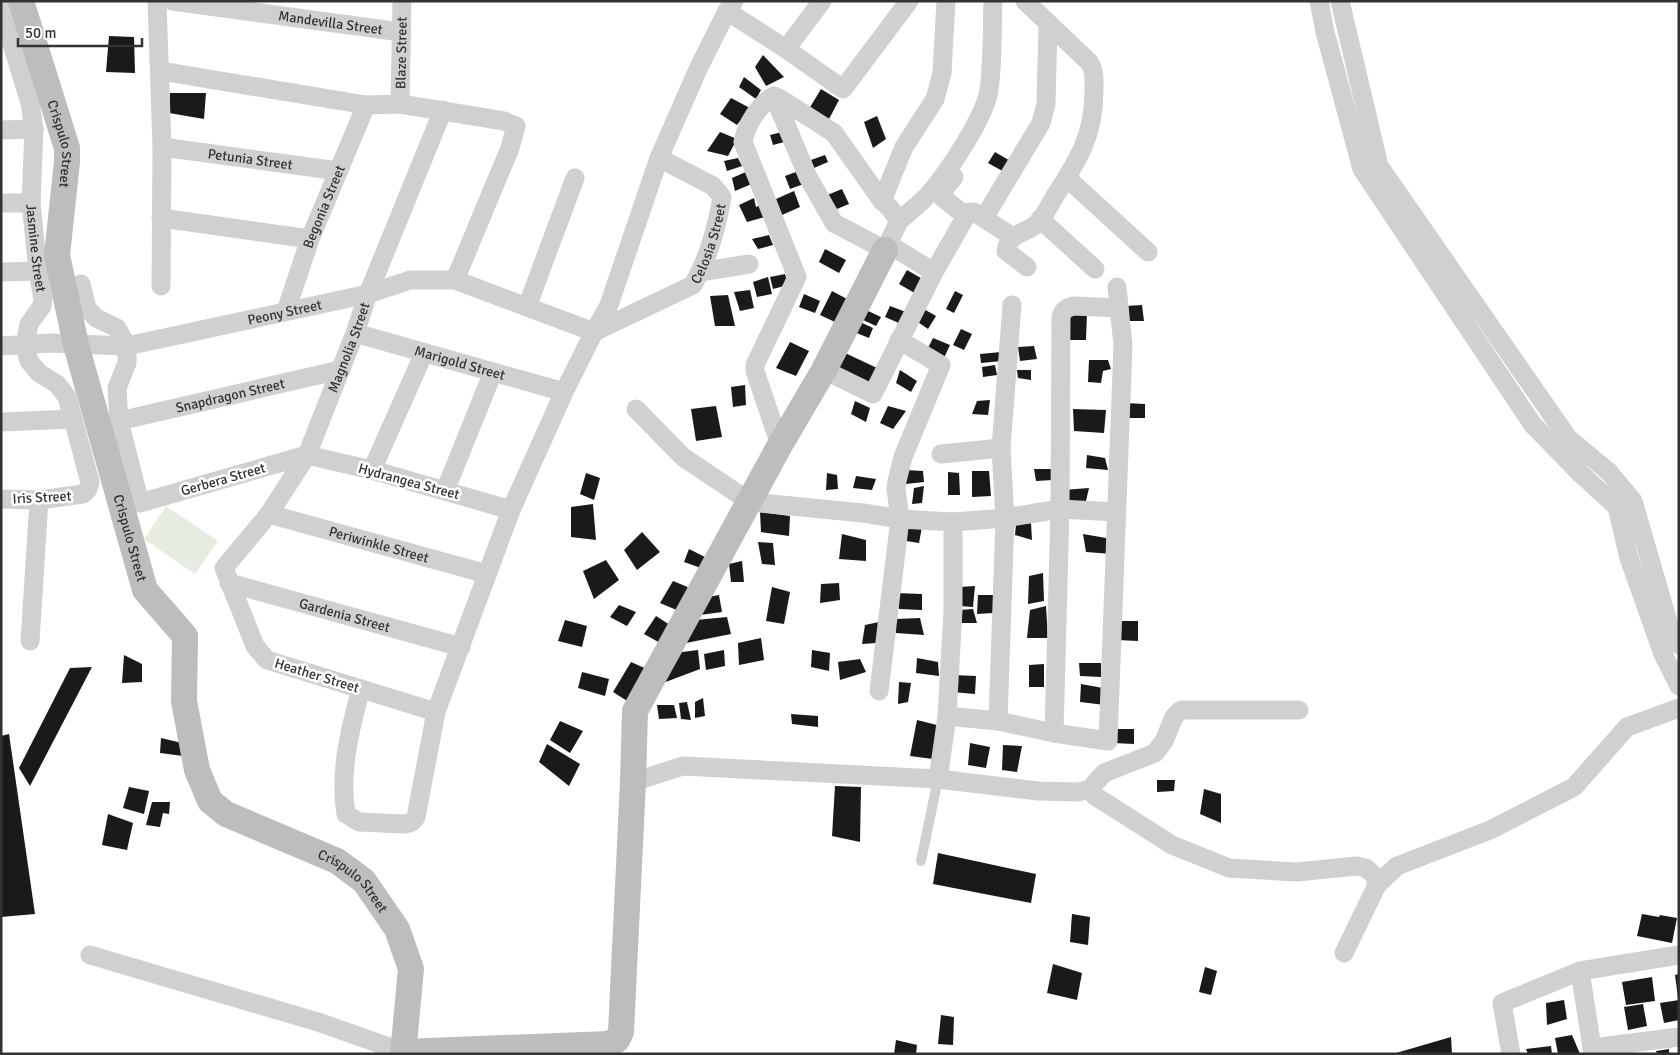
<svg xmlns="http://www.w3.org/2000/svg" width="1680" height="1055" font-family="Signika,sans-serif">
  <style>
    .green { fill: #e6ecdf }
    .building { fill: #1a1a1a }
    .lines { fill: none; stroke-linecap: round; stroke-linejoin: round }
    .lane { stroke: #d0d0d0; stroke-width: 10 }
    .street { stroke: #d0d0d0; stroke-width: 19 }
    .secondary { stroke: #bdbdbd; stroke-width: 26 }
    .labels { text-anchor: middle; stroke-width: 5; stroke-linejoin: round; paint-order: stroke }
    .street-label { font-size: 14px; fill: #333; stroke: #fff }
  </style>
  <rect width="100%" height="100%" fill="#fff"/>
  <!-- green -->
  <polygon class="green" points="166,506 218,541 195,574 144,539"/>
  <!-- building -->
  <g class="building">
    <polygon points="109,36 134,37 135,73 106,72"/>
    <polygon points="763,55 784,77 766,86 755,67"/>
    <polygon points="744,77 761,90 756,99 739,87"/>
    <polygon points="821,89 839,100 829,119 809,109"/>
    <polygon points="170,93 206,93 204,119 169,113"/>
    <polygon points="731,98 750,108 737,125 720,114"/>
    <polygon points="877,116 886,139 873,148 864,122"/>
    <polygon points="786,131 788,141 773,145 770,135"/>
    <polygon points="720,132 737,139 728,156 707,151"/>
    <polygon points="995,152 1012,162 1006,173 988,163"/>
    <polygon points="825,155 828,162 814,168 811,160"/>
    <polygon points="738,158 742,166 727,171 724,161"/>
    <polygon points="804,169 809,182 790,189 785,176"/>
    <polygon points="748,171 754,183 735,191 732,178"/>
    <polygon points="842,189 849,204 832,211 825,196"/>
    <polygon points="794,191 800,207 782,215 776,199"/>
    <polygon points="754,198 756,207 763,204 765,217 747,222 739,205"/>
    <polygon points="769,235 773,245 758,249 752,239"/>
    <polygon points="825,249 846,260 839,273 819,262"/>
    <polygon points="907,270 926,281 918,295 899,284"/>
    <polygon points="785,274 788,285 773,289 770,277"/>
    <polygon points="768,277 772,294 757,297 753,282"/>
    <polygon points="750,290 754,308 740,311 734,292"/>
    <polygon points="832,291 847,299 835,322 820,315"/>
    <polygon points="955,291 963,295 954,313 946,309"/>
    <polygon points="804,294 820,301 815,313 799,307"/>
    <polygon points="728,295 735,326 715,326 710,296"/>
    <polygon points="1142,305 1144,321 1128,321 1126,306"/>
    <polygon points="890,306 906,312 901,324 885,317"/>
    <polygon points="922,308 936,316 928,329 915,320"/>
    <polygon points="866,310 881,317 876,326 861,319"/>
    <polygon points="1064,313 1087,313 1086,340 1064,340"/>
    <polygon points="858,321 873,328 869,338 854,332"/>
    <polygon points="961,329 972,334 964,350 953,345"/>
    <polygon points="933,338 950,345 943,360 926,352"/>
    <polygon points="790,342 809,351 796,376 776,368"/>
    <polygon points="1034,346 1037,359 1020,361 1018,347"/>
    <polygon points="843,352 877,368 870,384 835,368"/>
    <polygon points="1001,352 1002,361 981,363 980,354"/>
    <polygon points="1089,360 1108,360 1111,369 1103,371 1101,383 1088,382"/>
    <polygon points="995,365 997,375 983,377 982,367"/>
    <polygon points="900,370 917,381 911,392 896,383"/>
    <polygon points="1017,370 1031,370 1031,380 1018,378"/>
    <polygon points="745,385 746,405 733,407 731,387"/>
    <polygon points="990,400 988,415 972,414 977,401"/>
    <polygon points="855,401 870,408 866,422 851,414"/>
    <polygon points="1125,403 1145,404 1145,418 1126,418"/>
    <polygon points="716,406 722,437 696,441 691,409"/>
    <polygon points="888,406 906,411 893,429 880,423"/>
    <polygon points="1073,409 1106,410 1104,433 1074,431"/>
    <polygon points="1087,455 1105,458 1108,470 1086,468"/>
    <polygon points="1034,469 1051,469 1053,480 1036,481"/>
    <polygon points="906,470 923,471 924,482 906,484"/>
    <polygon points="972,471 989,471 991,496 972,497"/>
    <polygon points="948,472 959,473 960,495 948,495"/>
    <polygon points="586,473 600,478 594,500 580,494"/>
    <polygon points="827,473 837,475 838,489 826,490"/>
    <polygon points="856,476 876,479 872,490 853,488"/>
    <polygon points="924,486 922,503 912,504 914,488"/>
    <polygon points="1089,488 1086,501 1063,501 1063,490"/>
    <polygon points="593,504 596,540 571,537 571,507"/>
    <polygon points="760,512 790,516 789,536 761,532"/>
    <polygon points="1031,523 1032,540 1015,535 1016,524"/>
    <polygon points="907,524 922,527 919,543 906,541"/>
    <polygon points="642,532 660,552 637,570 624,550"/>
    <polygon points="842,534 866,540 866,561 839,559"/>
    <polygon points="1083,534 1106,538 1112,554 1086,552"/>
    <polygon points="758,542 773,543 775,565 762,564"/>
    <polygon points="689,549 705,557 701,568 684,562"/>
    <polygon points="606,560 619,580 594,599 583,571"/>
    <polygon points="742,561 744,582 731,582 729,564"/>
    <polygon points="1043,573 1044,601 1028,604 1029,576"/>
    <polygon points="673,581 690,588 679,611 660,603"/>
    <polygon points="839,583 840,600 820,603 821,584"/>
    <polygon points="975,586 973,607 959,606 959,587"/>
    <polygon points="772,587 790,592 784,624 766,621"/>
    <polygon points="895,593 922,594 922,610 899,609"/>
    <polygon points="719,595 722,612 700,615 708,597"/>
    <polygon points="978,595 993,595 993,613 977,614"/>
    <polygon points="619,605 636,612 627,626 610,617"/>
    <polygon points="1046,606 1048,638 1027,638 1030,610"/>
    <polygon points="973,609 977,623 960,623 959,610"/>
    <polygon points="656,616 670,625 662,644 644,634"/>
    <polygon points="727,617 731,634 686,643 696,620"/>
    <polygon points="920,618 924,635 896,633 896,619"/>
    <polygon points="565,620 587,626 582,647 558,641"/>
    <polygon points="1118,621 1138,621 1138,641 1117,640"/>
    <polygon points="879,622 877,643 862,644 865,625"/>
    <polygon points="761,638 764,660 739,665 738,643"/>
    <polygon points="698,650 700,669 663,683 682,652"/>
    <polygon points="724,650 725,666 706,670 704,654"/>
    <polygon points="812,650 830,653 829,671 811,667"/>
    <polygon points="124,655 142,664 142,682 122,683"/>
    <polygon points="917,658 938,662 939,676 916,673"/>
    <polygon points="860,659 866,672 840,680 838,662"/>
    <polygon points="631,662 649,670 632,704 613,692"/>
    <polygon points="1079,663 1101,663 1101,677 1080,676"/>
    <polygon points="1044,664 1044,687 1029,687 1029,665"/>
    <polygon points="92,667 30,786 19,768 70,668"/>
    <polygon points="582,672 609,679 605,696 578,688"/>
    <polygon points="953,675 976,676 975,694 952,692"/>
    <polygon points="899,682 911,683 908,702 898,704"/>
    <polygon points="1081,684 1103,688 1105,705 1080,702"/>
    <polygon points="703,698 705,716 695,718 695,702"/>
    <polygon points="687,702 691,720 681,719 679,703"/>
    <polygon points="657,705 674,705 677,718 659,719"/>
    <polygon points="791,714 818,716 818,727 792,724"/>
    <polygon points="917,720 937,725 933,759 910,756"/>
    <polygon points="560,721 583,731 570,753 550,740"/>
    <polygon points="1116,729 1134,729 1134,744 1113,743"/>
    <polygon points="9,734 35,914 1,917 1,736"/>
    <polygon points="161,738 182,743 183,756 160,753"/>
    <polygon points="970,743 990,747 986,768 968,765"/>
    <polygon points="547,744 580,764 569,786 539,762"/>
    <polygon points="1003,745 1022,746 1017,772 1002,770"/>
    <polygon points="1157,780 1175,780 1174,791 1157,792"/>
    <polygon points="835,786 861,787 860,842 832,836"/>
    <polygon points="129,787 149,791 144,814 123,808"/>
    <polygon points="1204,789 1221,794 1221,823 1200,814"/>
    <polygon points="152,802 170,802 169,814 163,813 160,827 146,825"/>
    <polygon points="108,814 133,823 127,850 102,845"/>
    <polygon points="938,853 1036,874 1031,903 933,884"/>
    <polygon points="1072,914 1090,917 1088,945 1070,942"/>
    <polygon points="1642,914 1659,917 1660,915 1677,918 1672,943 1637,936"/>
    <polygon points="1053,964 1082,973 1077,1000 1047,993"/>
    <polygon points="1205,967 1217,971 1211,995 1199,992"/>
    <polygon points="1679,974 1679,998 1678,998 1675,975"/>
    <polygon points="1652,977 1655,1001 1626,1005 1622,982"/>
    <polygon points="1564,1000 1567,1019 1547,1025 1546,1003"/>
    <polygon points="1679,1000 1679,1020 1664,1023 1660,1003"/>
    <polygon points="1643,1004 1647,1026 1628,1030 1624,1007"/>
    <polygon points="941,1015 954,1017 953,1045 938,1044"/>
    <polygon points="1572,1035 1580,1054 1558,1054 1555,1038"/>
    <polygon points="1451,1037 1452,1054 1396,1054 1396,1053"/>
    <polygon points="896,1040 917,1045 916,1054 894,1054"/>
    <polygon points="1551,1046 1552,1054 1528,1054 1526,1049"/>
    <polygon points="1669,1049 1669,1054 1657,1054 1656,1051"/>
  </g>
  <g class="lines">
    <!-- lane -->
    <polyline class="lane" points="921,861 938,779"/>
    <!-- street -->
    <g class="street">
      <polyline points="157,1 162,147 161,286"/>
      <path id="s1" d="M172,1L401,32"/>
      <path d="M1025,1L1089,62C1095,71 1094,80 1094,91C1094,136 1078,160 1055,196C1050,204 1045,215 1039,222C1027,234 1009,232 1006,251L1027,267"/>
      <polyline points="1319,1 1325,32 1362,169 1533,425 1581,474 1617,507 1629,558 1663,654 1679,686"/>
      <polyline points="1340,1 1379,166 1568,438 1609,472 1633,501 1669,625 1679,645"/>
      <path id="s2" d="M1,8L30,103L34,129L31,203L38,271L43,299L42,306L29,324L25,345L29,361L39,373L57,384L67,397L90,482L88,489L83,494L39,500L1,499"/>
      <polyline points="727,11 786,49 843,89 909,1"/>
      <polyline points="786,49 822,1"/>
      <polyline points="161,71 366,105 400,104 504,121 516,126 510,148 455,280"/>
      <path d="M774,96L808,177L834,223L885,250L899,221L890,208L882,201L834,133L779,98L774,96C759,104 746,125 743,142L797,277L755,365V371L780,445"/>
      <path id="s3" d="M400,104L402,1"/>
      <polyline points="1,130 34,129"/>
      <path id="s4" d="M162,147L339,171"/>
      <polyline points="954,177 945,188 943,198 966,216"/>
      <polyline points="1067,178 1148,252"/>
      <polyline points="882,201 904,147 935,99 942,73 946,1"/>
      <polyline points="1,203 31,203"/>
      <polyline points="161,218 310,239"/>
      <polyline points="984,218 1041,123 1046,104 1048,23"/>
      <polyline points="1040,219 1095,269"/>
      <path d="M899,221C909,212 921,203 930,193C948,172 985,117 989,90C993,61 992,30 993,1"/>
      <polyline points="888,244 934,272"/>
      <polyline points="1,272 38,271"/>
      <polyline points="700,272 749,264"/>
      <polyline points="527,307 575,178"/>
      <path id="s5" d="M286,311L310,239L366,105"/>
      <path id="s6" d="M594,332L693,285C708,259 717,227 722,197L713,186L659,158"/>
      <path id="s7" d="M355,333L564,392"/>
      <polyline points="1,346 50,343 127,346 117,328 96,318 87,308 81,284"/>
      <polyline points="824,370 873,394 934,272 966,216 969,212 974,212 1013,237"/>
      <polyline points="636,409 683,457 750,502 863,513 900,519 953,522 1005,518 1060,509 1116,512"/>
      <path id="s8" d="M119,421L340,370"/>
      <polyline points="1,422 73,419"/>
      <polyline points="941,454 1001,448"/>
      <polyline points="372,470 424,353"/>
      <polyline points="445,491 493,372"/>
      <path id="s9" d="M511,510L372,470L307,455L140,503L119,421L117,388L127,363V346L368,294L410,280H455L594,332"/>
      <path id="s10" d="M269,514L487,574"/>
      <path id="s11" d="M229,583L461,647"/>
      <polyline points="30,641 39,500"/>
      <path d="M361,689C350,728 339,774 346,814L359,822L405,824L412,822L416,817L436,712L511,510L564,392L594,332L609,305L659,158L699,67L727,11L734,1"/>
      <polyline points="879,691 900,519 896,489 897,481 903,457 941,365 899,340"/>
      <path id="s12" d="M436,712L267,660L255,646L224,568L269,514L307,455L355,333L368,294L443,110"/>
      <polyline points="947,716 998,721 1054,733 1108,741 1123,345 1117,287"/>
      <polyline points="998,721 1005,518 1001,448 1012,305"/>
      <path d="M1054,733L1060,509L1061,317C1063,310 1066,308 1073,306L1119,308"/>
      <polyline points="938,779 1038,791 1078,792 1090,789 1104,773 1155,753 1164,741 1174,717 1181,710 1299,710"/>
      <polyline points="633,782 683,766 938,779 947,716 953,611 953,522"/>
      <polyline points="1090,789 1095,796 1172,845 1229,868 1297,872 1356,866 1366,868 1376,877 1377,885 1344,953"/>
      <polyline points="1377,885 1397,866 1490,830 1574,787 1627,727 1679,708"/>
      <polyline points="90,955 318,1022 403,1052"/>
      <polyline points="1580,971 1593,1054"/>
      <polyline points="1592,1048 1679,1037"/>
      <polyline points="1511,1054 1502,1003 1580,971 1679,955"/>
    </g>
    <!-- secondary -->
    <g class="secondary">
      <path id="s13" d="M21,1L67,148V162L57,255L76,345L145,590L185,636L184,701L197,770L210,801L226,814L337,861L364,881L397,929L411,969L403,1054"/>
      <polyline points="403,1052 608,1044 617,1040 621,1032 633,782 635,711 780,445 824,370 885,250"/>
    </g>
  </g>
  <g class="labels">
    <!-- street labels -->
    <g class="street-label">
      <text dy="5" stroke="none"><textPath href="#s1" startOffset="160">Mandevilla Street</textPath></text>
      <text dy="5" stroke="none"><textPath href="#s3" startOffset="51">Blaze Street</textPath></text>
      <text dy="5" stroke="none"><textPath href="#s13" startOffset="149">Crispulo Street</textPath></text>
      <text dy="5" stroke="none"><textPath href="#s4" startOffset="89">Petunia Street</textPath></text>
      <text dy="5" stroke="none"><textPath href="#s5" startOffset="111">Begonia Street</textPath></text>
      <text dy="5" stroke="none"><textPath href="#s6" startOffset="154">Celosia Street</textPath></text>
      <text dy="5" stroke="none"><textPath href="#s2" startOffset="245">Jasmine Street</textPath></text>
      <text dy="5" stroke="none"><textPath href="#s9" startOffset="708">Peony Street</textPath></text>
      <text dy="5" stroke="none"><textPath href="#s12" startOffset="535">Magnolia Street</textPath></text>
      <text dy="5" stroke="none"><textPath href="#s7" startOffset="109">Marigold Street</textPath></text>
      <text dy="5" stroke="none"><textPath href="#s8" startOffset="114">Snapdragon Street</textPath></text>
      <text transform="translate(223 479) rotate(-16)" y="5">Gerbera Street</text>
      <text transform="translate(409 481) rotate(15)" y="5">Hydrangea Street</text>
      <text transform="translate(42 497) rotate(-3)" y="5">Iris Street</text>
      <text dy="5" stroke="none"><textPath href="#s13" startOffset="554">Crispulo Street</textPath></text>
      <text dy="5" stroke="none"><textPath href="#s10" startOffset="114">Periwinkle Street</textPath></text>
      <text dy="5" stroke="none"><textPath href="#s11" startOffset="120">Gardenia Street</textPath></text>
      <text transform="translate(317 675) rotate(17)" y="5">Heather Street</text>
      <text dy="5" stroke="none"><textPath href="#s13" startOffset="1004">Crispulo Street</textPath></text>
    </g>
  </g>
  <!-- border -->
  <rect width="1680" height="1055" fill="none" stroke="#333333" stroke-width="5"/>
  <!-- scale -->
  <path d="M18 38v8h124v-8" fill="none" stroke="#333333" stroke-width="2.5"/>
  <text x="25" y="38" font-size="15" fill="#333333" stroke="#ffffff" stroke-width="4" paint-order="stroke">50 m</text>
</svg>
